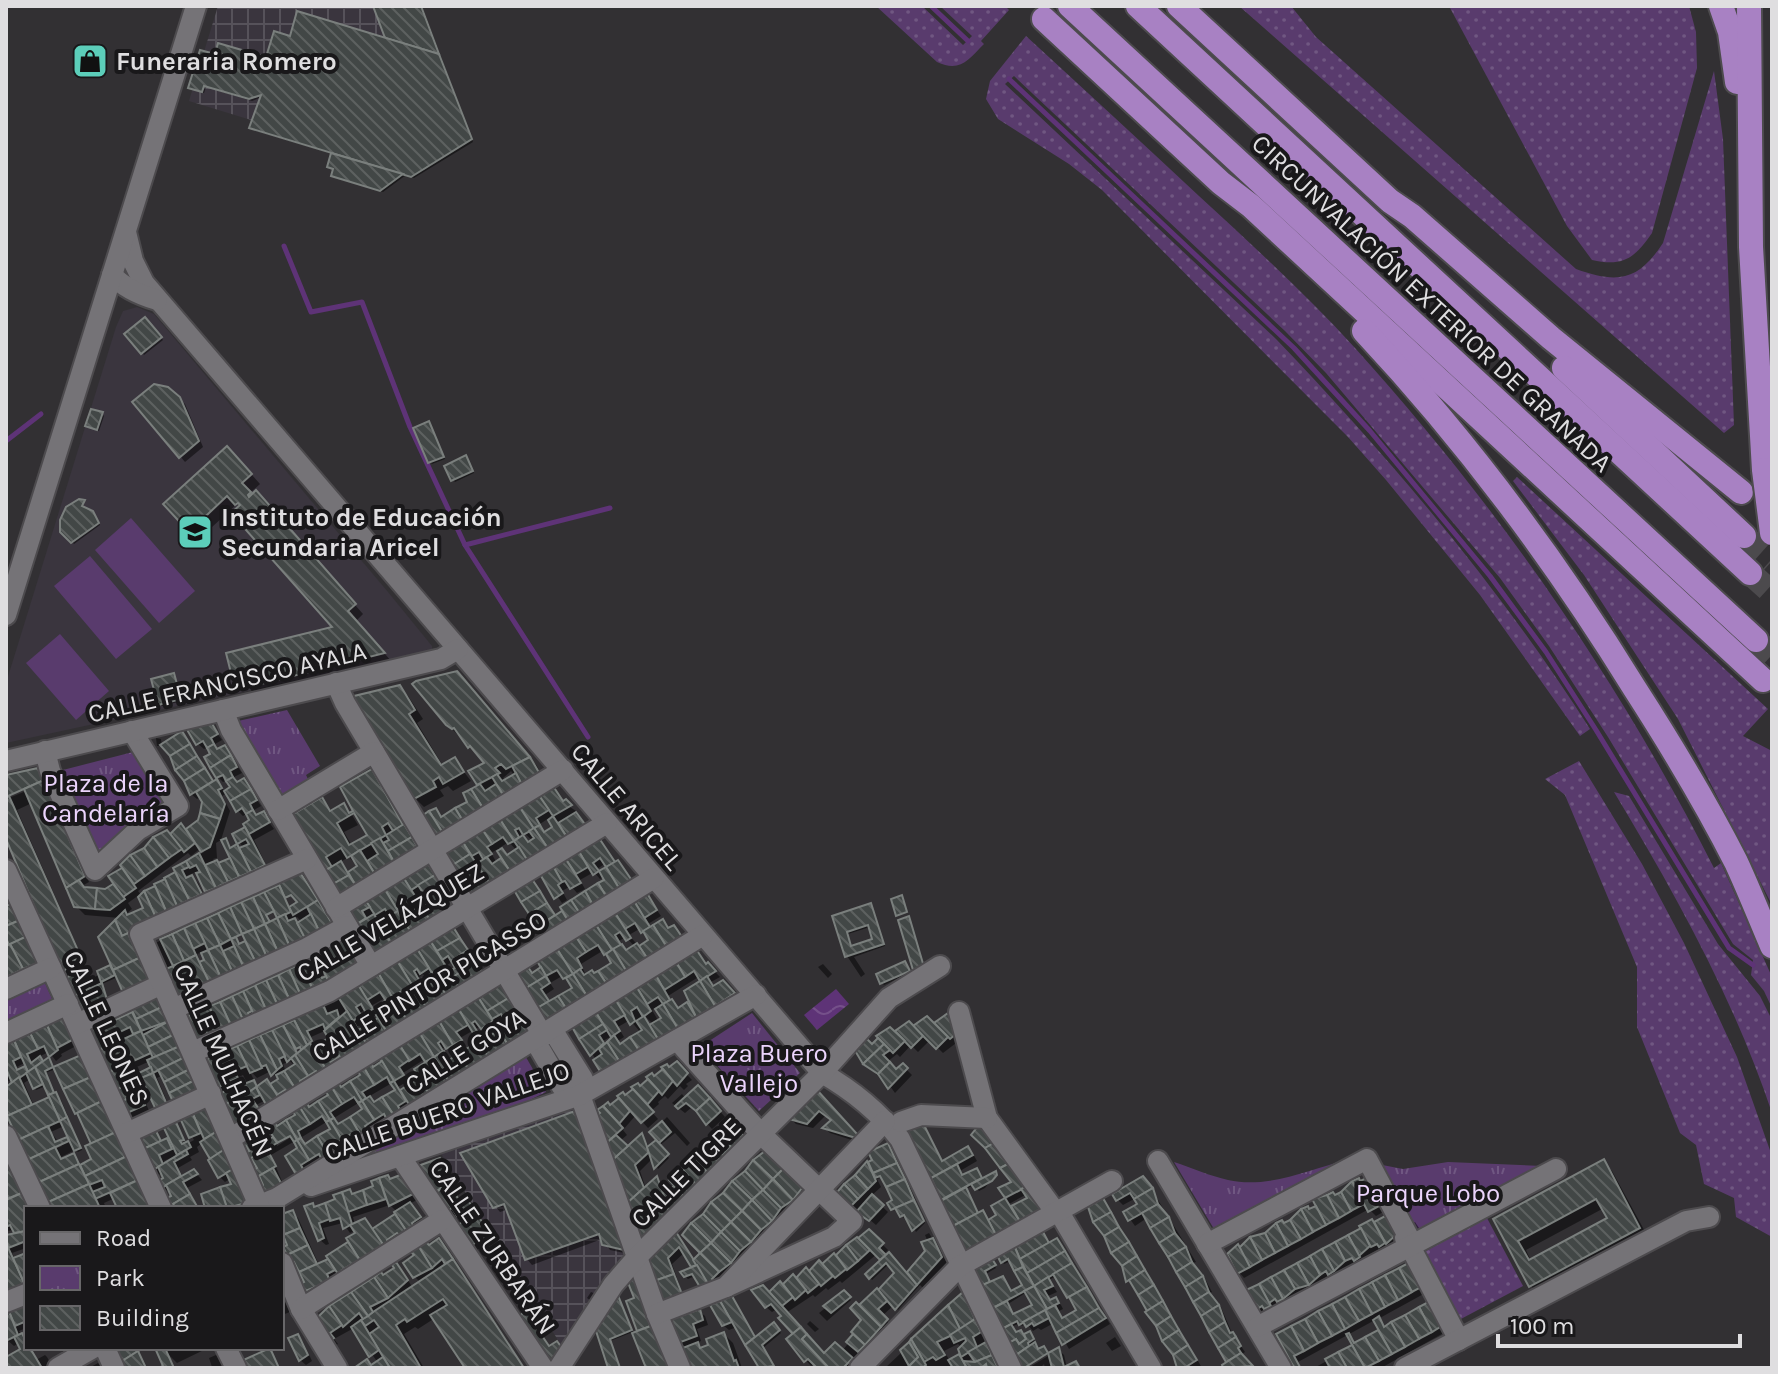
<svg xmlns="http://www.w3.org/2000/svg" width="1778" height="1374" font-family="Karla,sans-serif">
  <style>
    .built { fill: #3a353e }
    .industrial { fill: url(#industrial-grid) }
    .grass { fill: url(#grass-dots) }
    .park { fill: url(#park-tufts) }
    .pitch { fill: #593b6d }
    .water { fill: url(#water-waves) }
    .shadow { fill: #0007; fill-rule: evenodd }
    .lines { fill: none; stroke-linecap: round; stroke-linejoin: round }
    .stream { stroke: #5e3377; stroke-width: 5 }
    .building { fill: url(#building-back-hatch); stroke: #7a7f7d; stroke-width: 2; fill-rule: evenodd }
    .highway-tunnel { stroke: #4c4a4d; stroke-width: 24; stroke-dasharray: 24 12; stroke-linecap: butt }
    .minor-casing { stroke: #4d4b4e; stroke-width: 24 }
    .highway-casing { stroke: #4d4b4e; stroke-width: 28 }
    .minor { stroke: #757377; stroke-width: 20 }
    .highway { stroke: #a881c3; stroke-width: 24 }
    .highway-bridge-casing { stroke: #4d4b4e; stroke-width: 28; stroke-linecap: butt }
    .highway-bridge { stroke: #a881c3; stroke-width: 24 }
    .labels { text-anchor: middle; stroke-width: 8; stroke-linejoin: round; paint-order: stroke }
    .poi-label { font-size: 26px; font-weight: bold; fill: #dfdee0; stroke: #19181a; text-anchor: start }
    .street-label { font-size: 26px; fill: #dfdee0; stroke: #19181a }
    .park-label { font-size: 26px; fill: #ebd4fc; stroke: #19181a }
  </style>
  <defs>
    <pattern id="industrial-grid" width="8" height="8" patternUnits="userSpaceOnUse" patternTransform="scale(2)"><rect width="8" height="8" fill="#3a353e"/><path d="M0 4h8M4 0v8" fill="none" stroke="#56525a"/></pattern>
    <pattern id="grass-dots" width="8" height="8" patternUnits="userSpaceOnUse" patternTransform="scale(2)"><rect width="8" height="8" fill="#593b6d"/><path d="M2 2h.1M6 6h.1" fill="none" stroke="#705782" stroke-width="1.8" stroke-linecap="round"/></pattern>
    <pattern id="park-tufts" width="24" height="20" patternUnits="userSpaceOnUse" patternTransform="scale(2)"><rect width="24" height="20" fill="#593b6d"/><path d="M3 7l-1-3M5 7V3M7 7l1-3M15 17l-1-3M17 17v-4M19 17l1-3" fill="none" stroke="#705782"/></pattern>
    <pattern id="water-waves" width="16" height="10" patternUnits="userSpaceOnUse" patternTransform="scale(2)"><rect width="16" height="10" fill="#5e3377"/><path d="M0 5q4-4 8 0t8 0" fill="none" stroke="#75508a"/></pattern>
    <pattern id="building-back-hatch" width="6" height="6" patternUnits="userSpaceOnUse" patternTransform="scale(2)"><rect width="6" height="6" fill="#424746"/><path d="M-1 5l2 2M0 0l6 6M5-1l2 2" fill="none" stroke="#5d6160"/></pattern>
  </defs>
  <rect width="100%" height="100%" fill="#323033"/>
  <!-- built -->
  <polygon class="built" points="137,307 154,314 388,592 432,646 432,651 6,743 6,683 116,327 123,311"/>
  <!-- industrial -->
  <g class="industrial">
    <polygon points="218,6 420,6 407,168 189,101"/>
    <polygon points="578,1105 630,1255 601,1284 563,1348 440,1152"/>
  </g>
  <!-- grass -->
  <g class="grass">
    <path d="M876,6H922L963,45L972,36L940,6H1005L1009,10L981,41L984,44C968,60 960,73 937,62Z"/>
    <path d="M1239,6H1291L1316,37L1576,269C1618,284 1638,281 1663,243L1714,71L1723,139L1734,425L1724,433Z"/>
    <path d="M1449,6H1689L1696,32L1697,68L1652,233C1635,258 1623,267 1592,260L1567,226Z"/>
    <path d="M1026,36C1084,89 1142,143 1199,196C1252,245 1306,294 1355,348C1497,505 1618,678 1714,868L1721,863L1772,977V1008L1764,991L1751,975L1753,960L1733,944L1608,737L1549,646L1500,578L1326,373L1285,331L1014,76L1005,84L1276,339C1392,460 1500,588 1590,729L1580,736L1480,595L1386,480L1348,437L1102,190L1069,164L998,119L986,99L990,81Z"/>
    <polygon points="1517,477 1768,709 1743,736 1772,751 1772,905 1678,719 1584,575 1513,481"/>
    <polygon points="1579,761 1642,864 1684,943 1737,1057 1772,1156 1772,1237 1736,1217 1734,1198 1704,1184 1696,1145 1680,1133 1637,1027 1637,967 1565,795 1545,779"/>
    <path d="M1614,792L1629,796L1718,944L1760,996L1772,1020V1113C1734,999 1676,895 1614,792Z"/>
    <polygon points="1487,1218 1523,1286 1459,1320 1422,1253"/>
  </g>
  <!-- park -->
  <g class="park">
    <polygon points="287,710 320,766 306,775 309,781 283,797 238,721"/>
    <polygon points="133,752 141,758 166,800 93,856 59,771"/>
    <polygon points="44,981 54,1003 6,1025 6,998"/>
    <polygon points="752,1013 800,1073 759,1111 700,1047"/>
    <polygon points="523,1052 546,1092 495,1117 338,1164"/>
    <path d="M1346,1160L1214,1229L1174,1162C1192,1168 1210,1176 1228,1180C1267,1189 1309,1170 1346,1160Z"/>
    <polygon points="1448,1162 1542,1166 1413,1232 1377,1164 1403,1169"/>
  </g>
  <!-- pitch -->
  <g class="pitch">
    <polygon points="131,518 195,591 159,623 95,550"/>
    <polygon points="90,556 152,629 116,659 54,586"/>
    <polygon points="60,634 109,691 76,720 26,663"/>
  </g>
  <!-- water -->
  <polygon class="water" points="836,989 849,1004 817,1030 804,1015"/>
  <!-- shadow -->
  <g class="shadow">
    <polygon points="375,6 422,6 473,142 414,178 406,175 383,192 336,178 334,175 335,170 329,166 333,154 253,130 251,128 262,97 252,101 206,87 204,93 191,88 216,56 267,60 291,38 389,41"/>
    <polygon points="145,319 163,340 144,355 127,334"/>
    <polygon points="178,398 185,404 203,447 185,462 180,456"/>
    <polygon points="102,414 104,416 99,431 87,425"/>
    <polygon points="429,424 445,459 432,464 430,462"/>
    <polygon points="236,457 260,484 250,493 265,502 363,614 356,621 392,662 256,696 246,684 243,685 234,676 336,629 237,504 199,539 166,504"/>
    <polygon points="467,460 474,473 455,482 453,480"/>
    <polygon points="84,501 84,509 96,517 100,525 74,544 63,532"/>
    <polygon points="174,675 182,701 162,706 160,704"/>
    <path d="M466,682L537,766L545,782L438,847L436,810L443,818L477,797L486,763L447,724ZM511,771L515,776L506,781L503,778Z"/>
    <polygon points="399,687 408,696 423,719 417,723 443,766 454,759 471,781 453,791 448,786 440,790 444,796 424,807 415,798"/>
    <path d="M210,724L222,740L215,744L219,751L224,747L242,773L234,777L238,784L244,780L261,806L254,810L258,817L263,814L274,829L254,840L269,871L213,897L199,875L201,870L186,876L188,880L192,878L198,883L206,900L132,939L158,992L118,977L102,984L109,1005L90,991L96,988L92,979L110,967L116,973L120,918L85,915L76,906L32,803L17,810L84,962L68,977L63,972L6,834V777L37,770L50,782L51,794L89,882L82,886L86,890L106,891L116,884L111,877L171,836L187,831L200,821L204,801L201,797L197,799L191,794L176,763L163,746H157L156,738L161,739L162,746L182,733L214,783L216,781L225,792L233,788L228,780L223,782L218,777L213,755L208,747L204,749L198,744ZM26,786V791L9,798L6,795ZM227,793L237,810L243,816L248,813L252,821L239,842L244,848L232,849L225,840L232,859L219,865L213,859L217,858L216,843L221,840L230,811L222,796ZM201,848L204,852L176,869L178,873L142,896L138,891L188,853L191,856ZM139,895L146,909L129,917L126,914L132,909L128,903Z"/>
    <path d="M372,772L380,781L423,856L341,906L321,876L322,800L333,812L343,806L352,815L358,825L344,832L352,846L370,836ZM349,857L359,868L349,874L340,862Z"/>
    <path d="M553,788L564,803L576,811L591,833L475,904L443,855ZM549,818L555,828L545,833L540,824ZM524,833L533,841L529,844L520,835ZM509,842L517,851L508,856L499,848ZM498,849L504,859L497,863L491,853ZM482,868L485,873L477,877L474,873Z"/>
    <path d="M599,840L616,864L630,876L639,891L546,938L517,891L537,887L556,917L565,912L606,880L604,877L600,879L594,872L580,880L585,889L577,893L571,886L562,891L567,900L562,903L542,875ZM606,863L609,868L600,873L597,869Z"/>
    <path d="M432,870L459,914L376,965L344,916ZM424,890L428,897L419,902L415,896Z"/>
    <path d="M298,873L337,931L230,984L222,975L226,986L207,995L198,985L203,997L181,1002L151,945L281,886ZM292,892L299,903L288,910L282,897ZM274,909L279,919L269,924L264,914ZM297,917L302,922L298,925L292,919ZM243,931L248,942L238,946L234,936ZM203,952L207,961L201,963L197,954Z"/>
    <polygon points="6,886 44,968 6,985 6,948 12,946 6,940"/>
    <path d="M647,896L661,916L648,924L651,929L663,922L670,930L674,927L683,936L549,1030L515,977L533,974ZM641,928L651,941L640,948L629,935ZM626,937L635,947L626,952L619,941ZM604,950L614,963L594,975L586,976L581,964ZM564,975L575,988L550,1003L545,995L554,989L550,983Z"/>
    <path d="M872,908L885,946L854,957L865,974L861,977L847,956L834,917ZM870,927L875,941L852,948L848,934Z"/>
    <path d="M452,928L487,983L291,1095L266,1100L256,1105L223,1094L217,1087L205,1062L297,1021L295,1017ZM453,961L458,969L451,973L446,966ZM423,974L432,988L419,995L416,991L423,986L418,978ZM397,991L405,1004L397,1009L389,996ZM385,998L391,1012L360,1032L357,1027L365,1021L360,1013L366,1009L373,1017L377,1015L371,1006ZM327,1030L330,1039L326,1041L329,1046L316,1053L311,1037ZM301,1044L304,1050L297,1056L293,1048ZM290,1061L295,1066L286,1072L283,1064ZM248,1068L257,1078L271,1071L279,1081L258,1088ZM243,1075L247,1083L243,1085L239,1077Z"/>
    <polygon points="343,938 352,947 364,970 335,988 262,1021 257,1016 252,1018 255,1025 226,1038 228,1042 219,1046 216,1042 205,1048 201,1044 219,1036 217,1032 199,1041 189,1018 312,961 324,979 328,977 328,972 316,954"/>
    <path d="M696,952L720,977L711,982L714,988H728L738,1000L610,1080L573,1026ZM700,976L703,982L692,1001L678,1010L668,996ZM656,1007L664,1019L659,1022L652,1010ZM644,1015L654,1025L650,1027L643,1017ZM630,1020L641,1033L621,1045L618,1041L624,1037L618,1027ZM615,1034L616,1035L606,1045L603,1041Z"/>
    <polygon points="823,964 832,974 828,978 818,967"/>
    <polygon points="907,966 910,973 884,985 882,983"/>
    <path d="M503,984L537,1036L298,1175L300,1149L295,1141L271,1155L286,1191L266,1186L257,1177L259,1168L250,1159L251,1152L244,1142L261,1131L269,1142L276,1137L277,1127L385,1062L382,1057L477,999L483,1005ZM507,1019L511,1026L450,1061L442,1049L447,1046L453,1054L465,1046L460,1038L474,1030L480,1037L476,1029L481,1026L487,1033ZM425,1059L428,1063L422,1079L401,1092L398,1087L408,1081L403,1073ZM392,1083L397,1091L375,1104L368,1097ZM360,1102L365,1110L339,1126L334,1118ZM328,1121L333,1129L306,1145L302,1137ZM297,1129L299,1132L277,1146V1141Z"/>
    <path d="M135,1013L168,1017L163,1075L157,1078L172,1113L146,1084L138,1087L154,1121L131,1124L89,1029L116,1022ZM150,1061L153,1068L133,1078L130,1070Z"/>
    <path d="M63,1017L68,1023L78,1045L61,1054L62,1056L56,1061L49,1052L38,1057L44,1062L49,1059L54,1069L80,1057L83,1059L150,1208H119L115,1198L104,1203L106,1208H50L6,1109V1089L15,1083L13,1079L6,1082V1044ZM26,1062L28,1067L19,1071L17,1067ZM56,1069L93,1144L88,1147L94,1160L82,1166L74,1155L63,1161L61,1157L75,1150L78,1152L82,1150L61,1100L54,1093L45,1073ZM30,1079L36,1090L46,1086L52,1096L34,1106L24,1083ZM64,1126L73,1145H72L66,1139L59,1143L51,1132ZM59,1143L62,1146L55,1149L52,1146Z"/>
    <polygon points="909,1024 913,1028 933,1025 964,1037 943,1053 930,1040 918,1052 911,1045 900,1057 897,1054 887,1062 896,1072 903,1066 912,1075 895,1093 880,1072 877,1075 859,1056"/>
    <polygon points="676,1063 692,1080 686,1084 688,1086 684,1090 680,1086 668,1099 665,1096 658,1102 659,1104 651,1111 658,1119 648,1128 636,1115 623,1130 627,1135 620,1141 628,1149 642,1136 650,1148 659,1140 652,1132 667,1117 690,1143 687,1146 675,1133 659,1146 669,1158 658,1169 653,1158 640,1171 646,1189 657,1179 665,1194 677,1187 690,1167 731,1124 747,1141 647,1247 606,1144 610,1108"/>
    <polygon points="698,1087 725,1117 712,1129 692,1107 685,1113 672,1103 682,1094 686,1099"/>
    <polygon points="817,1093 861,1143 830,1133 825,1128 833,1121 826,1115 813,1128 796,1124 791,1119"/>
    <path d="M207,1108L250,1208H207L234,1185L231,1178L225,1182L220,1177L202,1143L197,1147L199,1152L190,1157L192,1160L178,1168L183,1177L194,1171L202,1180L187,1188L199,1208H176L172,1204L174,1197L171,1191L169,1192L163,1187L166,1178L163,1173L158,1175L153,1170L155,1131L163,1142L166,1140L176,1150L174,1122L187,1144L194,1140L182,1119ZM177,1155L178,1157L165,1165L164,1161Z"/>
    <polygon points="574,1113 629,1254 610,1250 602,1239 532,1265 527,1259 509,1209 500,1212 495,1206"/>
    <path d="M921,1123L927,1129L943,1163L968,1149L973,1154L977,1161L960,1171L963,1177L978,1172L982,1180L996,1174L985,1188L979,1191L974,1185L966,1189L978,1215L982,1213L989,1221L998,1216L994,1207L1008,1199L1006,1197L1014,1182L1037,1197L1029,1235L1041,1233L1077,1271L1110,1324L1069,1349L1054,1323L1041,1330L1038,1328L1033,1331L1026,1323L1022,1326L1020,1323L1011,1327L1025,1336L1030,1333L1040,1351L1044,1349L1050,1354L1058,1349L1064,1355L1067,1368H1080H1045L1044,1364L1040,1368H1021L970,1268L992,1261L996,1268L986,1274L991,1284L1011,1294L1024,1286L1011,1261L1004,1264L999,1254L944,1201L936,1184L933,1185L928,1180ZM1027,1194L1030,1199L1012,1208L1009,1204ZM1056,1276L1079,1311L1063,1319L1059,1311L1063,1309L1061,1305L1055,1299L1051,1302L1048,1296L1057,1292L1049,1280ZM1027,1292L1034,1306L1014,1316L1008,1304ZM1045,1353L1048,1356L1030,1367L1028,1363Z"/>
    <polygon points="6,1146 33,1208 26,1208 26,1248 12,1253 15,1259 26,1255 26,1296 6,1300 6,1238 17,1235 15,1230 6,1231 6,1202 10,1200 6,1192"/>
    <polygon points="765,1154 806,1195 716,1285 695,1276 688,1279 685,1276 695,1268 684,1253 672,1264 685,1301 649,1261 676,1234 695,1262"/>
    <polygon points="440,1160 449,1171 447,1173 456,1187 453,1190 461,1201 470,1204 475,1212 468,1217 473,1222 483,1224 494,1239 473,1253 466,1222 457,1213 453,1216 447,1211 419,1168"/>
    <polygon points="875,1161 910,1187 925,1223 916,1232 907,1216 904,1218 893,1209 895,1201 883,1177 877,1179 881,1187 871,1196 888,1212 876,1225 858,1210 854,1213 837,1196 868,1164"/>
    <path d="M1603,1162L1612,1171L1648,1237L1540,1295L1531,1286L1496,1220ZM1604,1208L1609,1219L1531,1261L1526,1250Z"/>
    <path d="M387,1177L391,1180L400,1177L406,1183L417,1200L409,1204L425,1223L310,1296L304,1291L306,1283L292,1262L290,1246L282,1231V1217L292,1213L298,1218L319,1265L331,1260L329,1257L351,1242L361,1228L350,1233L343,1223L323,1228L329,1244L326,1245L320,1240L306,1207L312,1205L316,1208L337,1200L350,1191L353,1195L375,1187L373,1182ZM390,1205L398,1213L373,1230L365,1220L355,1225L353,1217Z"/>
    <polygon points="1358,1180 1385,1211 1376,1216 1369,1209 1244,1278 1239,1272 1240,1250 1319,1207"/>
    <polygon points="1147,1182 1196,1262 1193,1263 1203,1275 1212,1292 1210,1293 1220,1305 1232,1333 1245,1352 1242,1354 1254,1368 1226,1368 1224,1366 1228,1363 1147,1218 1135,1226 1125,1212 1139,1204 1136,1198 1123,1205 1118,1200"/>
    <polygon points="1103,1201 1108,1206 1202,1368 1179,1368 1179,1361 1126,1277"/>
    <polygon points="1386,1217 1401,1240 1386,1251 1384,1248 1376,1251 1368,1256 1370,1259 1264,1314 1258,1308"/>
    <polygon points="1415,1222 1421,1231 1417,1233 1411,1224"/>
    <path d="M869,1231L888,1250L883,1255L907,1275L928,1251V1242L925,1235L929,1233L949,1266L927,1292L920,1285L898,1310L894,1305L882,1316L892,1326L888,1331L885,1328L847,1368H820L815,1363L811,1366L793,1346L796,1334L784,1317L777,1309L772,1312L766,1307L769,1294L783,1287L793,1277L797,1280L810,1274L819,1263L823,1266L836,1258L848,1246ZM877,1254L883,1260L868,1275L872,1280L889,1264L896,1273L879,1293L856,1334L842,1351L824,1356L786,1313L813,1295L815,1297L826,1288L828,1290L840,1281L842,1283Z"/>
    <polygon points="444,1246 525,1368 467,1368 435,1318 418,1329 415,1327 404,1334 424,1368 357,1368 372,1366 378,1363 354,1328 334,1339 338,1344 333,1347 319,1320 383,1277 401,1270 413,1288 421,1283 415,1277 429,1248"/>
    <polygon points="1412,1263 1429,1291 1378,1319 1386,1328 1431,1303 1449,1330 1381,1368 1314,1368 1381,1331 1375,1320 1298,1362 1301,1368 1296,1368 1279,1335"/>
    <polygon points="591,1292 596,1294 594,1303 587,1298"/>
    <polygon points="844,1293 851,1300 827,1321 819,1313"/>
    <polygon points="282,1294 290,1312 282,1315"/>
    <path d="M963,1295L972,1303L999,1368H955L953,1365L947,1368H885ZM958,1344L962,1348V1354L950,1361L944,1351ZM974,1357L979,1364L965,1363Z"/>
    <polygon points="618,1296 633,1332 610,1341 620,1368 610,1368 597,1328"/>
    <polygon points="734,1301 756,1339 776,1327 781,1333 763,1348 775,1368 761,1368 737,1327 729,1330 723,1325"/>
    <polygon points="26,1304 26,1328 19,1331 26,1343 26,1348 29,1348 36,1360 45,1355 47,1357 52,1366 48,1368 6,1368 6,1360 23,1350 19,1343 14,1346 6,1339 6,1312"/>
    <polygon points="699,1311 705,1316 708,1325 697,1329 701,1341 696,1343 702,1349 724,1334 733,1343 742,1368 728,1368 687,1349 680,1342"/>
    <polygon points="810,1321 819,1329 815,1332 807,1324"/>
    <polygon points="298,1336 303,1342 312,1361 306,1365 300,1360"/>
    <polygon points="1115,1337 1121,1346 1112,1351 1106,1343"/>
    <polygon points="61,1348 98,1348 64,1356"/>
    <polygon points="157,1348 208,1348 177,1363 166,1352 173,1368 163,1368 165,1367"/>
    <polygon points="216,1355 219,1357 224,1368 210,1368 212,1367 209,1358"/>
    <polygon points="98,1363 103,1368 89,1368"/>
  </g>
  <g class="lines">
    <!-- stream -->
    <g class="stream">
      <polyline points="931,6 968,41"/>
      <polyline points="1009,79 1294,348 1370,431 1490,576 1546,652 1596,730 1729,948 1753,965"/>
      <polyline points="284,246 311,312 362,302 410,427 465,545 588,737"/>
      <polyline points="6,441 41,414"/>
      <polyline points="465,545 610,508"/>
    </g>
  </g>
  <!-- building -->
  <g class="building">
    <polygon points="373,6 421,6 439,54 385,38"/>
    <polygon points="297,11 439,54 472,139 411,177 249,128 261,95 249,99 204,86 202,92 188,88 200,50 215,54 218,43 266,57 274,31 290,36"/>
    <polygon points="331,153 403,174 380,191 331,176 333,169 327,167"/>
    <polygon points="145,317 162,337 141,354 124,334"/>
    <polygon points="154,384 168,387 180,397 199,441 179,458 132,402"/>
    <polygon points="91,409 103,412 97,430 85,426"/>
    <polygon points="429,421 444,457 428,463 413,428"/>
    <polygon points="227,446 252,474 242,483 251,492 248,495 249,497 256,490 356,604 348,611 385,653 245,688 242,674 232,677 226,653 332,627 231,513 240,505 238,503 235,505 227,496 189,532 163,504"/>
    <polygon points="466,455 473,471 451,481 444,466"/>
    <polygon points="79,499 85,500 82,506 93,511 99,523 71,543 60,532 60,520 66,507"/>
    <polygon points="457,671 530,757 506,769 501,764 495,768 500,773 477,785 468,771 484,763 470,746 468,748 454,728 452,729 446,725 412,684 416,681"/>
    <polygon points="174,673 181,699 158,705 151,679"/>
    <polygon points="400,685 415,710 409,714 441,765 455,757 464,772 443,784 439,777 433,781 436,787 414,799 350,697"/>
    <polygon points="211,722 218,734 211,738 214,744 207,748 203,741 196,745 186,728"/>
    <polygon points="182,731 190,744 170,756 160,745"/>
    <polygon points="190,744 197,756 175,770 170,756"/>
    <polygon points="214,744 217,749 225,745 231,755 210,768 204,757 210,754 207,748"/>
    <polygon points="231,755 237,767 230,771 233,777 226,781 223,775 216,778 210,768"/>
    <polygon points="197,756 205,768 184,781 175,770"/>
    <polygon points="530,757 541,776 523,787 512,766"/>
    <polygon points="38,768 44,780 6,797 6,775"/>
    <polygon points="205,768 213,781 190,795 184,781"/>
    <path d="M372,769L403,825L393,831L388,823L382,827L386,835L347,858L341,848L326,857L332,867L322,872L290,816L322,797L330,811L344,803L349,813L353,811L340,787ZM354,813L367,835L349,845L337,823Z"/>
    <polygon points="516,773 523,787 505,798 492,777 497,774 502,781"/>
    <polygon points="233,777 237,782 244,778 251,789 230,801 224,791 230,787 226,781"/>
    <polygon points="217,779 222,788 218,790 225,804 220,819 200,813 202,802 196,792"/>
    <polygon points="44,780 85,876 66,888 24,789"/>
    <polygon points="480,784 485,791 496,784 505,798 484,810 471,789"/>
    <polygon points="553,786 563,801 566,799 572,805 553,816 538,794"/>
    <polygon points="251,789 257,800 250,804 253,810 246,814 242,808 236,812 230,801"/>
    <polygon points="471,789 484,810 464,823 455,808 467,802 463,793"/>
    <polygon points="538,794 549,810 536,818 540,825 534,829 519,806"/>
    <polygon points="9,796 80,955 62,973 6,839 6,797"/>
    <polygon points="519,806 534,829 523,835 519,828 515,830 519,837 514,841 499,818"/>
    <polygon points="436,808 441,817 455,808 464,823 444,835 429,811"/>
    <polygon points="253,810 256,815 264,811 270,822 249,834 243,824 249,820 246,814"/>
    <polygon points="429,811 444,835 431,843 420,817"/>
    <polygon points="576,812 587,827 568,839 558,823"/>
    <polygon points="200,813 220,819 210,847 201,852 186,829 198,820"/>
    <polygon points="553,816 568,839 549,850 534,828 540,825 544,832 552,827 548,820"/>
    <polygon points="499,818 514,841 508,844 503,837 492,844 482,829"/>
    <polygon points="181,823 195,843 184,852 170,834"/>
    <polygon points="404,824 412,837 388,851 383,843 389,840 386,835"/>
    <polygon points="245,827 265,865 251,872 239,848 249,844 246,839 237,844 232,834"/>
    <polygon points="534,828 549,850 529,863 514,841 523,835 528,842 534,838 529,831"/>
    <polygon points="482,829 492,844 487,847 492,854 483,859 479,852 472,856 462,841"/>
    <polygon points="167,830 182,849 169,858 153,837"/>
    <polygon points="153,837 169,858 157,867 144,848"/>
    <polygon points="412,837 419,850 395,864 388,851"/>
    <polygon points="226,838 230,848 237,844 251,872 239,877 221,840"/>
    <polygon points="380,838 395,864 376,876 367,861 378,854 371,843"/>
    <polygon points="599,838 615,862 606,867 600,858 593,863 599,871 593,875 578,850"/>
    <polygon points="462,841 470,854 448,868 440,854"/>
    <polygon points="519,847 529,863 511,873 497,851 502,848 507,855"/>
    <polygon points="144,848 157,867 145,876 130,855"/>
    <polygon points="360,850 376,876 357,888 348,872 357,866 351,856"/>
    <polygon points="578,850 588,867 576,874 565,858"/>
    <polygon points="199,853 216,888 205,892 196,873 200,872 196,865 190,868 186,861"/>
    <polygon points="470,854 476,863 470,867 476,876 459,886 448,868"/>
    <polygon points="130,855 145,876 134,884 120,865"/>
    <polygon points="487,857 492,864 501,858 511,873 491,886 476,864"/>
    <polygon points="230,858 239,877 228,882 218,863"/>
    <polygon points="565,858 581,883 570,889 565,881 562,882 553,866"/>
    <polygon points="217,860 228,882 224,884 226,888 223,889 221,885 216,888 205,865"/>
    <polygon points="618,860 635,885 622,893 606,867"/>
    <polygon points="186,861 189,867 182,870 186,878 192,875 202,894 189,900 173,868"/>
    <polygon points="341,861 349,875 326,888 318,875"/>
    <polygon points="427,862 435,875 411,890 403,877"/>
    <polygon points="553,866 562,882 558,885 563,893 554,899 540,874"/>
    <polygon points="606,867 622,893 609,901 598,883 604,880 599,871"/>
    <polygon points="122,868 136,888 123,897 108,876"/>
    <polygon points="299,871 318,900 293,915 289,907 297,902 291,895 285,898 277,880"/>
    <polygon points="175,872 189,900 177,906 164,878"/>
    <polygon points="482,872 491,886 468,900 459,886"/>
    <polygon points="349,875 357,888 334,902 326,888"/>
    <polygon points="435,875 446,894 422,908 417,900 425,896 418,885"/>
    <polygon points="403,877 417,899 398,911 384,888"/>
    <polygon points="165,879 177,906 166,911 154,884"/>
    <polygon points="532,879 540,891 521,902 514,890"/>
    <polygon points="79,880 84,887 97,888 95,909 74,907 66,888"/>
    <polygon points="598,883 609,901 595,909 585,891"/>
    <polygon points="113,884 125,899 110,910 95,909 97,888 105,889"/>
    <polygon points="279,885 291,912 277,918 264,892"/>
    <polygon points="155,886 166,911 155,916 144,891"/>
    <polygon points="384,888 398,911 389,916 385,909 375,915 365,900"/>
    <polygon points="144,891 157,920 122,936 115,920 125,910 127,915 143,908 138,897"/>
    <polygon points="540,891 547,903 529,914 521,902"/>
    <polygon points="585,891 595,909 582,917 571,900"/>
    <polygon points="264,892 274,911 266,915 270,922 265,924 253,897"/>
    <polygon points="647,893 657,910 644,918 634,901"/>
    <polygon points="446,894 455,908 431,922 422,908"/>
    <polygon points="902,895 907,912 896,916 891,899"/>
    <polygon points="253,897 265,924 254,929 241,902"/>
    <polygon points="318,900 333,925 320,933 307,907"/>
    <polygon points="365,900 370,907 362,911 366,918 349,929 341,915"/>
    <polygon points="571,900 582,917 570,924 560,907"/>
    <polygon points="634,901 650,927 641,933 635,923 625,929 615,913"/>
    <polygon points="241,902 254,929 242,934 230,907"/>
    <polygon points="12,903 20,920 6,926 6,906"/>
    <polygon points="547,903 555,915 537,927 529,914"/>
    <path d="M871,903L884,944L845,957L832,916ZM868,925L872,939L851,946L847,932Z"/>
    <polygon points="405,906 409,913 421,906 431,922 412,934 398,911"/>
    <polygon points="230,907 242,934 231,939 218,913"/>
    <polygon points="398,911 412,934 393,946 379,922"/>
    <polygon points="562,911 570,924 544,939 537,927"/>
    <polygon points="218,913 231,939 220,945 207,918"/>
    <polygon points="615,913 631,938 626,941 620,932 615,935 621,945 612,950 596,925"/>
    <polygon points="285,914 288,921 295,918 307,942 303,943 301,940 289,945 277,918"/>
    <polygon points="311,914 320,933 307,942 297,923"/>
    <polygon points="374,914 385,934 362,948 349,929"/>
    <polygon points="909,916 924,967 913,970 898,920"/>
    <polygon points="207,918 220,945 208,950 195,923"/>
    <polygon points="277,918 289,945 277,950 265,924"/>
    <polygon points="663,919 668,928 674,925 684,940 668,949 653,925"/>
    <polygon points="20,920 28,936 9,945 6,938 6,926"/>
    <polygon points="115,920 122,936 128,933 139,958 113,970 98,937"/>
    <polygon points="195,923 205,943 193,949 184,928"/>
    <polygon points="265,924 277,950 272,953 274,957 268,960 254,929"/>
    <polygon points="452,925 460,938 437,951 429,939"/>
    <polygon points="596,925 612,950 604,955 598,945 586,952 576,937"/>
    <polygon points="653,925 668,949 649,961 639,946 648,940 643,931"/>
    <polygon points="184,928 196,955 184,961 172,934"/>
    <polygon points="254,929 266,955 255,961 242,934"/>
    <polygon points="172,934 184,961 173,966 160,939"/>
    <polygon points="385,934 393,946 369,960 362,948"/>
    <polygon points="343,936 352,951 321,968 314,954"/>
    <polygon points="25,937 40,962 23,969 10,944"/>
    <polygon points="236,937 239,944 245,941 255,961 243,966 231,939"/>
    <polygon points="576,937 586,952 577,958 582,968 573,974 557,949"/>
    <polygon points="460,938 468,950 451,961 448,956 442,960 437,951"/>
    <polygon points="429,939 445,965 432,973 416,947"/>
    <polygon points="637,943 649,961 628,974 613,949 622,944 626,950"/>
    <polygon points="10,944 23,969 7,977 6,946"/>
    <polygon points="220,945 232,971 220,976 208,950"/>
    <polygon points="234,946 243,966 232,971 223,951"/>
    <polygon points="416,947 429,968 420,974 417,969 414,971 419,980 412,985 396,959"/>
    <polygon points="557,949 573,974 563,979 557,970 546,976 537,961"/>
    <polygon points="613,949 628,974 608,986 598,971 611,963 606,954"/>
    <polygon points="696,949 706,964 708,962 716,971 700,981 694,971 685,977 676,962"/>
    <polygon points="208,950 222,980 211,986 199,962 204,960 201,953"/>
    <polygon points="468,950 476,962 453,977 449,971 455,968 451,961"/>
    <polygon points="352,951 360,964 329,983 324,972 335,966 332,962"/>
    <polygon points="196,955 209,982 197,987 184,961"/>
    <polygon points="139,958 150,982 124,995 113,970"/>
    <polygon points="313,959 322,978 326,976 329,983 313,990 301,964"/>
    <polygon points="396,959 412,985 392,997 377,971"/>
    <polygon points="184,961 199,991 187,996 173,966"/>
    <polygon points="905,961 910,971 880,984 876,974"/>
    <polygon points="476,962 484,976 460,990 453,977"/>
    <polygon points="676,962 685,977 664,990 655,974"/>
    <polygon points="301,964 313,990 301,996 289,969"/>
    <polygon points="110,965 115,975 101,982 97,971"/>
    <polygon points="445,965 460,990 448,998 432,973"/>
    <polygon points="173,966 185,992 174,998 161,971"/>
    <polygon points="528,967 532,973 541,967 546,976 521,991 512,977"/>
    <polygon points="289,969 301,996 290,1001 278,975"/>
    <polygon points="580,969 584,975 592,970 594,973 598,971 608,986 588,998 573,974"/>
    <polygon points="81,970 90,989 72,997 64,979"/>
    <polygon points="377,971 392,997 386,1001 380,992 367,1000 357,983"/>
    <polygon points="432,973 448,998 428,1010 418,994 429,987 423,978"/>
    <polygon points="573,974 588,998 567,1010 558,996 572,988 566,978"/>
    <polygon points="655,974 670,1000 663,1004 658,997 647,1004 636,986"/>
    <polygon points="278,975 290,1001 278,1006 266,980"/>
    <polygon points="546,976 550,983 541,989 549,1001 532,1011 521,991"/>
    <polygon points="707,976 713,986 723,980 735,993 715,1006 700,981"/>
    <polygon points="266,980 278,1006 267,1012 255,985"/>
    <polygon points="503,981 512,996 487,1011 478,997"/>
    <polygon points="700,981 715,1006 696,1017 684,991"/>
    <polygon points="102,983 108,1003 80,1016 72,997"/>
    <polygon points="357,983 373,1009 366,1013 361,1004 356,1007 361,1015 353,1021 337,995"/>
    <polygon points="255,985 267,1012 255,1017 243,991"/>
    <polygon points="412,985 428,1010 408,1022 398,1006 402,1003 397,994"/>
    <polygon points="636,986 651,1011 643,1017 637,1007 631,1011 635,1021 630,1025 615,999"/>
    <polygon points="243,991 252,1011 248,1013 251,1019 244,1022 232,996"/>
    <polygon points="157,996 162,1007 136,1019 131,1008"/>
    <polygon points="232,996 244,1022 232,1028 220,1002"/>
    <polygon points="512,996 524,1015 508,1025 501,1014 492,1019 487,1011"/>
    <polygon points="558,996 567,1010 542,1026 532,1011"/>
    <polygon points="392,997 408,1022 388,1034 376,1015 383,1011 385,1014 388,1012 383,1002"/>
    <polygon points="478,997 493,1021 481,1029 475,1021 472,1023 477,1031 473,1033 458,1008"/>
    <polygon points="615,999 625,1015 614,1021 620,1031 611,1037 595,1011"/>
    <polygon points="672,999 678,1008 687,1002 696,1017 678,1029 663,1004"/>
    <polygon points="220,1002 232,1028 220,1033 209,1006"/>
    <polygon points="322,1002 327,1014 337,1010 339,1017 325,1029 323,1024 307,1031 312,1041 307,1045 292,1016"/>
    <polygon points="663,1004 678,1029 659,1041 649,1025 661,1018 655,1009"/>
    <polygon points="209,1006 220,1033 209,1038 197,1012"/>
    <polygon points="162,1007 169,1021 141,1031 136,1019"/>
    <polygon points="458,1008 468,1025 456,1032 462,1040 453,1045 439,1021"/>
    <polygon points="347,1011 368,1046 343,1062 324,1031"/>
    <polygon points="595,1011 603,1024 579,1039 571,1025"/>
    <polygon points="132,1012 141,1031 133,1034 130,1027 111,1036 114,1043 97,1051 87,1028 113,1016 115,1020"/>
    <polygon points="197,1012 209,1038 198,1043 186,1017"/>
    <polygon points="948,1013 956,1019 960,1031 950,1039 934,1023"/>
    <polygon points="63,1015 74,1039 57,1048 46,1023"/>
    <polygon points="524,1015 533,1030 508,1045 499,1031"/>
    <polygon points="644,1016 659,1041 640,1052 630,1037 642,1030 636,1021"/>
    <polygon points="927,1016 948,1037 936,1049 913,1026"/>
    <polygon points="378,1018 388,1034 368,1046 358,1030"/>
    <polygon points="294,1020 307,1045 301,1050 300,1047 296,1049 283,1025"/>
    <polygon points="169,1021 175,1034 148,1047 143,1035"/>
    <polygon points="439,1021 453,1045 446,1049 441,1041 438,1043 443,1051 434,1057 419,1032"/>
    <polygon points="909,1021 923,1036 911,1048 895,1031"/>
    <polygon points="46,1023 58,1050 49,1057 44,1046 38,1049 29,1031"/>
    <polygon points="603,1024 607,1030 599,1035 604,1043 590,1056 579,1039"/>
    <polygon points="283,1025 297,1053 287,1062 272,1030"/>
    <polygon points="890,1027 905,1041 893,1053 876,1036"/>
    <polygon points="272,1030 285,1056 279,1059 282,1066 277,1070 260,1035"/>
    <polygon points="29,1031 38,1049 27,1054 31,1063 40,1056 43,1061 28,1072 13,1038"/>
    <polygon points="141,1031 151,1053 107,1073 97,1051"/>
    <polygon points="499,1031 508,1045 489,1058 478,1041"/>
    <polygon points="419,1032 434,1057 425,1062 420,1054 409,1061 399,1044"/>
    <polygon points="175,1034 180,1046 153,1058 148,1047"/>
    <polygon points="260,1035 277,1070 271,1076 266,1065 261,1067 249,1040"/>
    <polygon points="614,1035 620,1044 630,1037 640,1052 621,1064 607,1042"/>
    <polygon points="865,1037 872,1044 878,1038 884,1044 863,1064 854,1049"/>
    <polygon points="13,1038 21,1057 13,1061 17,1070 25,1066 28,1072 12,1083 6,1068 6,1041"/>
    <polygon points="328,1038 339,1057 331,1062 334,1067 327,1071 315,1052 326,1045 324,1041"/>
    <polygon points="249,1040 262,1068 250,1073 237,1046"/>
    <polygon points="478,1041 489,1058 469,1070 459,1054"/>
    <polygon points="607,1042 621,1064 603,1076 593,1060 602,1054 599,1049"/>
    <polygon points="310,1043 327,1071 320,1076 316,1071 308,1076 295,1055"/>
    <polygon points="399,1044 409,1060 399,1067 404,1075 394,1081 379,1057"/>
    <polygon points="884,1044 890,1050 883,1055 890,1062 878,1074 863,1064"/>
    <polygon points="180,1046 185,1057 153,1073 147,1060"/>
    <polygon points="237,1046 247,1066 235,1071 225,1051"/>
    <polygon points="225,1051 238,1078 227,1083 214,1056"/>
    <polygon points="444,1051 447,1061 459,1054 469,1070 449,1082 434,1057"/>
    <polygon points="81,1055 91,1077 63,1089 53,1067"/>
    <polygon points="295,1055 308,1076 300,1081 303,1086 296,1090 284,1071 295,1064 291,1058"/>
    <polygon points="214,1056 227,1083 215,1089 202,1061"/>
    <polygon points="49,1057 53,1067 45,1071 54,1093 48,1095 35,1067"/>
    <polygon points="185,1057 190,1069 164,1082 158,1070"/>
    <polygon points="434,1057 449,1082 429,1094 414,1069"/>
    <polygon points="382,1061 394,1081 390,1083 387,1077 374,1085 363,1066 371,1062 373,1067"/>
    <polygon points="677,1061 688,1073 677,1086 661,1067 667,1064 669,1067"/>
    <polygon points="890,1062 896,1069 903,1063 908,1068 888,1089 878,1074"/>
    <polygon points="126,1065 131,1077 151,1067 153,1073 114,1091 107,1073"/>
    <polygon points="363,1066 374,1085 362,1092 366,1098 362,1101 350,1081 360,1075 357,1070"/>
    <polygon points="35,1067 43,1084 33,1089 26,1073"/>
    <polygon points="190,1069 195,1080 169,1093 164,1082"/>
    <polygon points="663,1069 673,1081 662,1095 646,1077 652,1073 654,1076"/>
    <polygon points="284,1071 296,1090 288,1095 285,1090 277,1095 270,1084 278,1079 276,1075"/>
    <polygon points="153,1073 168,1107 157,1112 141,1078"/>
    <polygon points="19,1077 32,1105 7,1116 6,1087"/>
    <polygon points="91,1077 102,1101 75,1114 63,1089"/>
    <polygon points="420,1078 429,1094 410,1106 400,1090"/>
    <polygon points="267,1079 280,1100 268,1108 256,1087"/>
    <polygon points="648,1079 659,1091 647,1105 631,1087 638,1083 640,1086"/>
    <polygon points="195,1080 201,1092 174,1104 169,1093"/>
    <polygon points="254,1080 257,1087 242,1097 223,1105 218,1094"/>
    <polygon points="134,1081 140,1093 120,1102 114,1091"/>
    <polygon points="350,1081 362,1101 358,1103 354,1097 342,1104 331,1086 338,1082 341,1087"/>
    <polygon points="394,1081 406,1101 398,1106 401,1112 394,1116 382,1097 395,1090 390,1083"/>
    <polygon points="698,1085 710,1098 696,1111 686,1103 678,1109 675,1106"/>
    <polygon points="331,1086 342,1104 330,1112 334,1118 330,1120 318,1101 328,1095 324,1090"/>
    <polygon points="256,1087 260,1095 252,1099 261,1112 234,1128 223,1105 242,1097"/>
    <polygon points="633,1089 654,1112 641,1123 617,1096 623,1092 625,1095"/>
    <polygon points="817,1090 858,1135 856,1138 822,1128 831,1120 819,1111 807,1124 789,1119"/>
    <polygon points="56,1092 67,1117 60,1121 48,1095"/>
    <polygon points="140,1093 145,1105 125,1114 120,1102"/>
    <polygon points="370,1096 374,1102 382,1097 394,1116 387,1120 384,1114 374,1120 362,1101"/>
    <polygon points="49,1097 60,1121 18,1140 7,1116"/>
    <polygon points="619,1098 630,1111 619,1124 603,1106 608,1102 610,1105"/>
    <polygon points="710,1098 721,1111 706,1125 696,1111"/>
    <polygon points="102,1101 116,1132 91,1144 77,1113"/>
    <polygon points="306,1101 309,1107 318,1101 330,1120 326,1122 322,1116 310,1124 299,1106"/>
    <polygon points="362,1101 374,1120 365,1126 368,1132 361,1136 350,1117 362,1109 358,1103"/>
    <polygon points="207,1105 219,1130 204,1139 192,1112"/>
    <polygon points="299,1106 310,1124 298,1131 301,1138 297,1140 286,1120 295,1115 292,1110"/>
    <polygon points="603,1106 623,1128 604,1145 594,1118 600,1113 597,1110"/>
    <polygon points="575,1111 625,1244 624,1250 602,1245 599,1234 525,1260 504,1204 493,1208 460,1153"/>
    <polygon points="192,1112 201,1133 189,1138 180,1118"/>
    <polygon points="67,1117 81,1148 74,1151 60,1121"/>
    <polygon points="350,1117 361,1136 355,1140 351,1134 342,1140 330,1120 334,1118 338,1124"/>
    <polygon points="175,1120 184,1140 180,1141 182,1144 188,1141 191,1147 177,1155 163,1126"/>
    <polygon points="286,1120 297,1140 294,1142 290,1136 277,1143 266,1125 274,1121 277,1126"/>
    <polygon points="330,1120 342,1140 332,1146 336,1152 329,1156 317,1136 330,1129 326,1122"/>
    <polygon points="662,1121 671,1132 659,1143 649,1132"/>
    <polygon points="922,1121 942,1161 968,1146 973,1155 926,1181 900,1127"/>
    <polygon points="731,1122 743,1135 733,1149 716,1131"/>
    <polygon points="979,1125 994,1143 985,1148 971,1135"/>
    <polygon points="48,1126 55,1142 67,1137 69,1141 27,1160 18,1140"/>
    <polygon points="155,1129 161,1141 141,1150 136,1138"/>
    <polygon points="261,1129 265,1142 273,1137 277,1143 248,1160 245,1153 249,1151 246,1146 244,1148 241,1141"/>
    <polygon points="219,1130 223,1138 219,1141 224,1150 210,1159 200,1142"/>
    <polygon points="116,1132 127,1156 85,1176 80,1165 91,1159 85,1146"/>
    <polygon points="642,1133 649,1152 635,1165 644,1188 626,1204 610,1162"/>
    <polygon points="719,1134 731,1147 723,1155 725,1157 721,1161 705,1144"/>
    <polygon points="616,1135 628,1146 610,1162 605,1144"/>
    <polygon points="317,1136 329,1156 322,1160 319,1154 309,1160 297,1140 301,1138 305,1144"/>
    <polygon points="167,1138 172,1149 159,1155 163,1164 151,1171 141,1150"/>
    <polygon points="297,1140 309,1160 301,1165 304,1171 297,1176 285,1156 297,1148 294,1142"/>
    <polygon points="656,1140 669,1154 654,1169 647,1147"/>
    <polygon points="888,1143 897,1163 873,1173 868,1162 872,1160 868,1152"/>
    <polygon points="994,1143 1010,1163 1000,1168 985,1148"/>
    <polygon points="55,1147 61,1159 74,1153 79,1164 37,1183 27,1160"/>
    <polygon points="707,1147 719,1159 708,1174 693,1156"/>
    <polygon points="225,1149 235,1168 218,1178 208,1160"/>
    <polygon points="267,1149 276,1166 255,1178 252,1170 257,1168 251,1158"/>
    <polygon points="186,1150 188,1154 174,1162 181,1176 162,1188 158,1181 163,1178 158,1167"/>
    <polygon points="765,1151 783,1169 773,1179 753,1160"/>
    <polygon points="127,1156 138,1180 95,1199 92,1192 105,1187 102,1180 89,1185 85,1176"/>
    <polygon points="440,1158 445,1165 443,1167 452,1180 434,1193 415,1167"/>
    <polygon points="695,1159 707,1172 697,1186 681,1168"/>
    <path d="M1604,1159L1640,1228L1529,1287L1493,1219ZM1596,1199L1607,1218L1529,1260L1518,1241Z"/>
    <polygon points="753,1160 773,1179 763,1190 745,1171"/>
    <polygon points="867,1161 876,1181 868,1189 855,1175"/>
    <polygon points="12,1163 24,1192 7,1199 6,1166"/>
    <polygon points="897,1163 905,1179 886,1187 880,1176 875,1178 873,1173"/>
    <polygon points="1010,1163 1028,1186 1005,1198 998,1188 1011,1182 1000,1168"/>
    <polygon points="79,1164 89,1184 46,1203 37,1183"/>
    <polygon points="957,1164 962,1175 977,1168 982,1178 941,1200 931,1178"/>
    <polygon points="235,1168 246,1203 227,1208 220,1187 231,1184 226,1173"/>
    <polygon points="273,1168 282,1185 262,1197 259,1189 263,1185 259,1176"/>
    <polygon points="194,1169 198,1174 183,1182 190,1194 171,1205 167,1198 171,1196 166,1185"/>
    <polygon points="783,1169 802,1188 793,1200 773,1179"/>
    <polygon points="683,1170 697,1186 685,1198 669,1180"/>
    <polygon points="745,1171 763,1190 752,1200 732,1181"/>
    <polygon points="996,1171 997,1175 992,1181 975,1190 971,1184"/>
    <polygon points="388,1175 390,1179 400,1175 413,1194 389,1206 379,1178"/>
    <polygon points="855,1175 868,1189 858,1199 844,1184"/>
    <polygon points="657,1176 670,1214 641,1243 626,1204"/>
    <polygon points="1143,1176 1153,1188 1134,1199 1130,1193 1116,1201 1112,1194"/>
    <polygon points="379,1178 386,1199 367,1205 363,1190 373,1186 371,1181"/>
    <polygon points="1359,1178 1360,1181 1367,1178 1381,1205 1368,1212 1352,1181"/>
    <polygon points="773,1179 793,1200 781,1208 763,1190"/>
    <polygon points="905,1179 914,1200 891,1210 887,1203 892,1200 886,1187"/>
    <polygon points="138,1180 150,1207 117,1208 110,1193"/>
    <polygon points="732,1181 752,1200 742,1211 723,1193"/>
    <polygon points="1352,1181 1364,1204 1351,1211 1341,1192"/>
    <polygon points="449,1183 459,1200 465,1196 471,1205 457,1216 452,1208 446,1212 431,1196"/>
    <polygon points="89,1184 100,1208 48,1208 46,1203"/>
    <polygon points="844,1184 858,1199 848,1209 834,1196"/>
    <polygon points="674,1186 685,1198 670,1214 663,1193"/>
    <polygon points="1028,1186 1046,1212 1022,1225 1011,1206 1027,1198 1021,1189"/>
    <polygon points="220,1187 227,1208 205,1208 201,1194"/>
    <polygon points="966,1187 978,1213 949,1228 937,1203"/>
    <polygon points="1153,1188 1158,1204 1128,1221 1123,1212 1137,1204 1134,1199"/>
    <polygon points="350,1189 352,1194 363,1190 367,1205 348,1212 342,1192"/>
    <polygon points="763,1190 781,1208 772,1221 752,1200"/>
    <polygon points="24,1192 31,1208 26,1208 26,1231 14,1233 10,1225 6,1227 6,1200"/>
    <polygon points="342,1192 352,1224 343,1229 340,1218 330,1221 325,1203 335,1199 333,1195"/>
    <polygon points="1333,1192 1335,1195 1341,1192 1351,1211 1339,1218 1327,1195"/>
    <polygon points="723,1193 742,1211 731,1222 711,1202"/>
    <polygon points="190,1194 198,1208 176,1208 173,1204"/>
    <polygon points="872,1194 884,1205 869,1221 856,1212"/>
    <polygon points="1327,1195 1339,1218 1326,1225 1312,1199"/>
    <polygon points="1005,1198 1022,1225 998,1239 988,1220 996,1215 991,1206"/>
    <polygon points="1103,1198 1111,1212 1093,1222 1088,1207"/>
    <polygon points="752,1200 772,1221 761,1230 742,1211"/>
    <polygon points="914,1200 924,1221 912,1231 904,1215 900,1217 895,1208"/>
    <polygon points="410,1202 421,1217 412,1223 414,1227 407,1232 394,1212"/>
    <polygon points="711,1202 731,1222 721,1232 703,1214"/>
    <polygon points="313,1203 314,1207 325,1203 330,1219 319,1223 324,1238 318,1241 304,1206"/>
    <polygon points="1158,1204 1169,1217 1150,1228 1142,1213"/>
    <polygon points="1308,1206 1309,1209 1316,1206 1326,1225 1313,1232 1301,1209"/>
    <polygon points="1301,1209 1313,1232 1301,1239 1290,1220"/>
    <polygon points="293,1210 300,1228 283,1235 282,1214"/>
    <polygon points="983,1210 998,1239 963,1257 949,1228"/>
    <polygon points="742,1211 761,1230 751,1242 731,1222"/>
    <polygon points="1111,1212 1119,1227 1104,1236 1093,1222"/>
    <polygon points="395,1214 407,1232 400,1236 397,1233 387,1240 389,1243 384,1246 372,1229"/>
    <polygon points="703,1214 721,1232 711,1243 691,1223"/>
    <polygon points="1387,1215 1397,1234 1386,1244 1374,1222"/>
    <polygon points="478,1216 490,1233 466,1249 456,1226 471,1217 473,1219"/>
    <polygon points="1169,1217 1175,1233 1159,1243 1150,1228"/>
    <polygon points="365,1218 384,1246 361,1262 346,1238 355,1233 350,1225"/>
    <polygon points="1372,1219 1385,1243 1379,1247 1377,1244 1371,1247 1359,1226"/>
    <polygon points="1282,1220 1284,1223 1290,1220 1301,1239 1288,1246 1276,1223"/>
    <polygon points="731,1222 751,1242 740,1251 721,1232"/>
    <polygon points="691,1223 711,1243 700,1253 682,1235"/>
    <polygon points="1276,1223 1288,1246 1275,1253 1265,1233"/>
    <polygon points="1119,1227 1129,1242 1111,1253 1104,1236"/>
    <polygon points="300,1228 308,1245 287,1255 283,1247 287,1245 283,1235"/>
    <polygon points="1361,1228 1370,1246 1359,1256 1348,1235"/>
    <polygon points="869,1229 884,1243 879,1248 886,1255 880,1260 858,1238"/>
    <polygon points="1042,1230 1049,1243 1020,1259 1014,1245"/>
    <polygon points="26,1231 26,1241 8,1248 6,1235"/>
    <polygon points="676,1232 697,1265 691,1267 679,1247 668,1258 674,1274 654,1281 647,1260"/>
    <polygon points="721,1232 740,1251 731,1263 711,1243"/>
    <polygon points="1175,1233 1186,1247 1168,1257 1159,1243"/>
    <polygon points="1265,1233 1275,1253 1262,1260 1250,1237"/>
    <polygon points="1348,1235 1360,1257 1354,1261 1352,1258 1345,1261 1335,1242"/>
    <polygon points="857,1237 870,1250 858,1261 846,1245"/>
    <polygon points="1250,1237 1262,1260 1250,1267 1239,1248"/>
    <polygon points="439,1238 453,1259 445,1264 442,1259 432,1268 419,1247 426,1242 429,1245"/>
    <polygon points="933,1238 942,1257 917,1285 907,1272 925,1251 921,1242"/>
    <polygon points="1057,1238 1065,1251 1027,1273 1020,1259"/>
    <polygon points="348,1242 361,1262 354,1267 352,1264 342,1270 344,1273 340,1277 326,1256"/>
    <polygon points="1129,1242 1137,1256 1122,1266 1111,1253"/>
    <polygon points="1335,1242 1345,1261 1334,1271 1322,1249"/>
    <polygon points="6,1243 26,1287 6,1296"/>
    <polygon points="711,1243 731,1263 719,1272 700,1253"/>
    <polygon points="1238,1244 1250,1267 1237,1274 1227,1254"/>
    <polygon points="308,1245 317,1264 299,1272 294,1262 290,1264 287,1255"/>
    <polygon points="846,1245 858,1261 847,1270 836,1255"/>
    <polygon points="1014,1245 1023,1267 1014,1271 1008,1259 1001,1263 996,1253"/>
    <polygon points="419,1247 432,1268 413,1278 403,1263 414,1255 411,1252"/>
    <polygon points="1186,1247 1192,1262 1176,1272 1168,1257"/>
    <polygon points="1322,1249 1334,1271 1328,1275 1326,1271 1320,1275 1310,1256"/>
    <polygon points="1065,1251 1072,1263 1034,1286 1027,1273"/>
    <polygon points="889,1252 917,1285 895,1310 878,1290 894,1273 886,1263 869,1279 865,1274"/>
    <polygon points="26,1253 26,1287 13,1258"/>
    <polygon points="700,1253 719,1272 712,1279 717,1283 711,1289 693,1260"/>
    <polygon points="834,1253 846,1269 835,1278 822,1264"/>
    <polygon points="990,1256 996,1265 985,1271 990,1282 978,1287 968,1267"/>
    <polygon points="1137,1256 1145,1270 1126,1282 1122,1266"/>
    <polygon points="1310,1256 1320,1275 1309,1285 1297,1263"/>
    <polygon points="328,1259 335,1270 327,1274 330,1281 303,1292 299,1284 304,1282 299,1272"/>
    <polygon points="453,1259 524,1368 465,1368 430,1315 447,1305 443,1299 407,1322 405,1319 396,1325 421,1368 390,1368 369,1334 379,1327 374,1320 365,1326 361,1320"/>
    <polygon points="819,1260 833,1276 821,1286 809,1271"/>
    <polygon points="1412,1261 1425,1285 1412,1292 1399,1268"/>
    <polygon points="396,1262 408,1280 388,1298 374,1277 381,1272 383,1275 394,1268 392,1265"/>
    <polygon points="1192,1262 1203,1276 1185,1287 1176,1272"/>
    <polygon points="1072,1263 1087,1287 1067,1298 1053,1274"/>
    <polygon points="1297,1263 1309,1285 1295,1289 1284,1270"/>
    <polygon points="697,1265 711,1289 703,1292 692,1274 684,1277 680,1272"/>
    <polygon points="806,1267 819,1284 808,1293 796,1278"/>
    <polygon points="1023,1267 1034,1286 989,1310 978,1287 1003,1276 1011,1291 1022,1285 1014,1271"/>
    <polygon points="1399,1268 1412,1292 1398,1300 1385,1275"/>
    <polygon points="1145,1270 1154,1285 1138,1295 1129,1280"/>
    <polygon points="1284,1270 1295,1289 1283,1299 1271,1277"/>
    <polygon points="636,1272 656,1324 637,1331 626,1301 634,1298 627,1280"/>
    <polygon points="674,1274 684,1299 663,1307 654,1281"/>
    <polygon points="793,1274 806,1290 795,1300 783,1284"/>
    <polygon points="1385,1275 1398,1300 1385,1307 1372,1282"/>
    <polygon points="1203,1276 1209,1292 1193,1302 1185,1287"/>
    <polygon points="374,1277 388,1298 370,1307 373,1312 368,1316 351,1292"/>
    <polygon points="1048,1277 1053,1286 1044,1290 1050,1300 1056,1297 1059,1303 1047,1309 1034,1286"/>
    <polygon points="1271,1277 1283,1299 1277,1302 1275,1299 1269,1303 1259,1284"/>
    <polygon points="780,1281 793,1297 782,1306 769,1292"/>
    <polygon points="1372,1282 1385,1307 1372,1314 1359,1289"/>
    <polygon points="1259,1284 1271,1306 1264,1309 1262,1306 1256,1310 1246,1290"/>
    <polygon points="763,1285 801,1327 793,1334 778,1318 781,1316 771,1304 765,1308 751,1290"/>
    <polygon points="1154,1285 1163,1301 1147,1311 1138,1295"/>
    <polygon points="1034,1286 1047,1309 1019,1325 1017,1321 1000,1330 989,1310 1007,1301 1013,1314 1032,1305 1024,1291"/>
    <polygon points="1087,1287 1099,1308 1056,1333 1045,1310 1055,1305 1062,1318 1076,1310 1069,1297"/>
    <polygon points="877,1288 887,1301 878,1309 888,1319 881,1327 859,1305"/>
    <polygon points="1359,1289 1372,1314 1359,1321 1345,1297"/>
    <polygon points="844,1290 851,1297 831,1313 823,1306"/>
    <polygon points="351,1292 368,1316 363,1319 359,1313 343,1327 329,1306"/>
    <polygon points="963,1292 975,1319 961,1331 948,1305"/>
    <polygon points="1209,1292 1219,1305 1201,1316 1193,1302"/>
    <polygon points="617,1293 632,1330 610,1339 620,1368 608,1368 595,1328"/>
    <polygon points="732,1296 755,1337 745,1345 720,1301"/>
    <polygon points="1345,1297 1359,1321 1345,1329 1332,1304"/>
    <polygon points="1432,1300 1445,1324 1432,1332 1419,1307"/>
    <polygon points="720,1301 732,1322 722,1326 710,1305"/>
    <polygon points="1163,1301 1171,1316 1156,1326 1145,1312"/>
    <polygon points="26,1302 26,1327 24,1322 15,1326 8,1309"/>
    <polygon points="856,1302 881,1327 865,1345 851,1332 861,1320 850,1308"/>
    <polygon points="1332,1304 1345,1329 1332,1336 1318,1311"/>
    <polygon points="948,1305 961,1331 937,1342 945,1355 936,1360 933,1357 924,1362 911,1339"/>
    <polygon points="1219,1305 1225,1322 1209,1332 1201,1316"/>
    <polygon points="329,1306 342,1325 330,1333 334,1338 326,1343 316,1319"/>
    <polygon points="534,1306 544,1322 536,1327 549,1346 557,1341 562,1348 549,1367 516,1318"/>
    <polygon points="1419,1307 1432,1332 1419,1339 1405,1315"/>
    <polygon points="1099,1308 1106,1318 1062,1345 1056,1333"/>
    <polygon points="8,1309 18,1335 6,1341 6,1310"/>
    <polygon points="700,1309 703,1320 693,1324 697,1336 678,1343 669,1320"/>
    <polygon points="1045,1310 1049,1318 1034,1326 1032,1323 1026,1327 1023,1322"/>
    <polygon points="1318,1311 1332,1336 1318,1343 1305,1319"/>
    <polygon points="1405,1315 1419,1339 1405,1347 1391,1322"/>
    <polygon points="1171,1316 1179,1330 1162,1341 1156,1326"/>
    <polygon points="1379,1316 1384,1327 1391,1322 1405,1347 1392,1354 1373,1320"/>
    <polygon points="975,1319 981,1332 973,1337 977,1347 961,1357 958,1349 966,1341 965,1338 954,1343 950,1335"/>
    <polygon points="1305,1319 1318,1343 1304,1351 1291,1326"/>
    <polygon points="361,1320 379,1350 369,1357 351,1327"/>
    <polygon points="774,1322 780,1330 762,1345 774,1366 759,1368 745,1345"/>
    <polygon points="1225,1322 1230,1333 1233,1332 1236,1337 1218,1348 1209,1332"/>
    <polygon points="656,1324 672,1368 646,1368 632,1333"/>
    <polygon points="1011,1324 1016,1332 1021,1330 1026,1339 1019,1344 1016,1339 1007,1344 1000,1330"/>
    <polygon points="1291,1326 1304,1351 1294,1356 1300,1367 1298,1368 1294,1368 1276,1334"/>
    <polygon points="801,1327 807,1334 802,1339 829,1368 817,1368 808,1359 804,1362 786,1339"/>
    <polygon points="1179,1330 1188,1345 1173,1355 1162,1341"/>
    <polygon points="1378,1330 1392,1354 1379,1361 1365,1337"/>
    <polygon points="1030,1331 1034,1339 1028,1343 1029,1346 1013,1357 1007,1344 1016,1339 1019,1344 1026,1339 1024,1334"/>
    <polygon points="724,1332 734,1361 736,1360 739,1368 687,1368 680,1349 698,1342 700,1348 708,1345 706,1339"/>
    <polygon points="22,1333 26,1341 26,1348 30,1348 42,1368 6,1368 6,1357 20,1349 14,1337"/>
    <polygon points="1349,1333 1354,1343 1365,1337 1379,1361 1365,1368 1346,1334"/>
    <polygon points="298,1334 308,1355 299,1361 288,1338"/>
    <polygon points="807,1334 824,1353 835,1342 853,1358 843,1368 829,1368 802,1339"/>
    <polygon points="853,1334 865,1345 858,1352 846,1342"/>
    <polygon points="1236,1337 1241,1346 1238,1348 1241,1353 1226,1362 1218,1348"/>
    <polygon points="911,1339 926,1365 922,1368 910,1368 909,1366 918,1357 909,1342"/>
    <polygon points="909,1342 918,1357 909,1366 900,1350"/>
    <polygon points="986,1342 992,1355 975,1362 968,1352"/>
    <polygon points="1035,1342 1038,1349 1044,1346 1048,1353 1024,1368 1019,1368 1013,1357"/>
    <polygon points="1188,1345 1197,1360 1184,1368 1177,1368 1173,1355"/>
    <polygon points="1352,1345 1365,1368 1347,1368 1338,1352"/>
    <polygon points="1059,1347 1064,1367 1076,1361 1080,1368 1052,1368 1048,1353"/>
    <polygon points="113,1348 143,1348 119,1363"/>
    <polygon points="155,1348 165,1348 174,1368 159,1368 163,1366"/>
    <polygon points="270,1348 279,1368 242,1368 239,1362"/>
    <polygon points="138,1351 146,1368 122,1368 119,1363"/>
    <polygon points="1338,1352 1347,1368 1330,1368 1325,1359"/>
    <polygon points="1241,1353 1253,1366 1223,1368 1222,1365"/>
    <polygon points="959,1354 967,1368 953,1368 948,1360"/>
    <polygon points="992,1355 998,1368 987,1368 986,1364 981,1368 967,1368 963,1361 975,1362"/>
    <polygon points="383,1357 390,1368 354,1368 367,1359 371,1365"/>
  </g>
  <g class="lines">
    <!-- highway-tunnel -->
    <g class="highway-tunnel">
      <polyline points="1744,536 1772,561"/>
      <polyline points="1750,573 1772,593"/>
      <polyline points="1756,640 1772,655"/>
    </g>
    <defs>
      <g id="minor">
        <path d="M126,232L133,261L144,283L822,1073C852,1090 878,1111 900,1139L1011,1368"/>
        <path d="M112,275C124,288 140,295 157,300"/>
        <polyline points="6,615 196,6"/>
        <polyline points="336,683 345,703 542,1034"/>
        <polyline points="223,710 231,730 371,966"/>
        <polyline points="45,751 50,771 95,870 138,830 178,806 132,731"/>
        <polyline points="6,761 441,659 458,649"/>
        <polyline points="278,810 374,752"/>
        <polyline points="6,870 161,1208"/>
        <polyline points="336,908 563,770"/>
        <polyline points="6,989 51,968"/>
        <polyline points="173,1009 307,948 347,926"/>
        <polyline points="959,1012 987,1118 1054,1210"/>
        <polyline points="77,1024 162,984"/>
        <polyline points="6,1033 68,1004"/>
        <polygon points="542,1034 555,1034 583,1079 580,1095 562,1087 537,1044"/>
        <polyline points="677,1040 761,1134 852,1221 834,1237 726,1287"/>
        <polyline points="193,1052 330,991 607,823"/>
        <polyline points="580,1095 657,1314 680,1368"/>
        <polyline points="901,1122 921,1115 987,1118"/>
        <polyline points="127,1133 211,1094"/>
        <polyline points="6,1136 40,1208"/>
        <polyline points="231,1138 654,878"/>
        <polyline points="400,1156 543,1368"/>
        <polyline points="1158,1161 1281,1368"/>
        <polyline points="311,1186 580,1095 756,995"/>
        <polyline points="252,1208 277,1198 703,935"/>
        <polyline points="260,1208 140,934 307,859"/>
        <polyline points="1059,1212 1151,1368"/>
        <polyline points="1207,1244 1367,1159 1408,1236 1405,1238"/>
        <polyline points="1414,1254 1459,1340"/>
        <polyline points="282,1263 301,1309 337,1368"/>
        <polyline points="6,1302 26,1294"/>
        <polyline points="301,1309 442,1220"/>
        <polyline points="657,1314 726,1287 885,1121"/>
        <polyline points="1257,1327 1556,1169"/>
        <polyline points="105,1348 114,1368"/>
        <polyline points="226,1348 236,1368"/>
        <polyline points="58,1368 93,1348"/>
        <polyline points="559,1368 613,1285 638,1256 822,1073 889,998 940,966"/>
        <polyline points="860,1368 960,1266 1112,1181"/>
        <polyline points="1405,1368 1686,1221 1709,1217"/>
      </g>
      <g id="highway">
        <polyline points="1070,6 1756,640"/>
        <polyline points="1138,6 1750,573"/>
        <polyline points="1179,6 1390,201 1412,216 1551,338 1741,492"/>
        <polyline points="1721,6 1730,32 1737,82"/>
        <polyline points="1749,6 1751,247 1764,470"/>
        <polyline points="1044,19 1221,183 1251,206 1763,680"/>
        <path d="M1364,331C1467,441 1556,561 1635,689C1671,745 1706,803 1736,862C1749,890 1760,918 1772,946"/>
        <polyline points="1564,368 1744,536"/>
      </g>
    </defs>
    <!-- minor casing -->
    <use href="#minor" class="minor-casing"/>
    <!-- highway casing -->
    <use href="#highway" class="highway-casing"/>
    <!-- minor -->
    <use href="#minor" class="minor"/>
    <!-- highway -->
    <use href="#highway" class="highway"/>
    <defs>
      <polyline id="highway-bridge" points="1764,470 1772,533"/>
    </defs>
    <!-- highway-bridge casing -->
    <use href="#highway-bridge" class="highway-bridge-casing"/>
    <!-- highway-bridge -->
    <use href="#highway-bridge" class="highway-bridge"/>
  </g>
  <!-- icons -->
  <defs>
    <symbol id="shop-square" viewBox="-11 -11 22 22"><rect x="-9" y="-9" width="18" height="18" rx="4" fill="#5cceba" stroke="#19181a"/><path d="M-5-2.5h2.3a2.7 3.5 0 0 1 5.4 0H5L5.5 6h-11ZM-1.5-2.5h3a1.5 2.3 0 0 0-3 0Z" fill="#111"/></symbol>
    <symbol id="school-square" viewBox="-11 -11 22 22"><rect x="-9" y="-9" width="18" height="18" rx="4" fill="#5cceba" stroke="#19181a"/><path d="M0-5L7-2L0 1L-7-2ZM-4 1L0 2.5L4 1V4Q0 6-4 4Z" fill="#111"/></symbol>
  </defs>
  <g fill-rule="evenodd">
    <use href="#shop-square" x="70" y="41" width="40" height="40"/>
    <use href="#school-square" x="175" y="512" width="40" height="40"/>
  </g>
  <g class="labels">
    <!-- poi labels -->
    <g class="poi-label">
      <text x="116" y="70">Funeraria Romero</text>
      <text x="221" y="526">Instituto de Educación<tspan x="221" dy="30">Secundaria Aricel</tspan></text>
    </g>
    <!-- street labels -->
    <g class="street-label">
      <text transform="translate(1432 303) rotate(43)" y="9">CIRCUNVALACIÓN EXTERIOR DE GRANADA</text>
      <text transform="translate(227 682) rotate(-13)" y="9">CALLE FRANCISCO AYALA</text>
      <text transform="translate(627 806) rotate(50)" y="9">CALLE ARICEL</text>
      <text transform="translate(390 922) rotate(-30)" y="9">CALLE VELÁZQUEZ</text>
      <text transform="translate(429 986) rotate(-31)" y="9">CALLE PINTOR PICASSO</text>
      <text transform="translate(107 1028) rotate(65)" y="9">CALLE LEONES</text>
      <text transform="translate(465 1051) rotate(-32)" y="9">CALLE GOYA</text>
      <text transform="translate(224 1060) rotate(66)" y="9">CALLE MULHACÉN</text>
      <text transform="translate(447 1111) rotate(-19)" y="9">CALLE BUERO VALLEJO</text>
      <text transform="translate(686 1172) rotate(-45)" y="9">CALLE TIGRE</text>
      <text transform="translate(493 1247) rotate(56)" y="9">CALLE ZURBARÁN</text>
    </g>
    <!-- park labels -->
    <g class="park-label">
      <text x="106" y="792">Plaza de la<tspan x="106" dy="30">Candelaría</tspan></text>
      <text x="759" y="1062">Plaza Buero<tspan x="759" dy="30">Vallejo</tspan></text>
      <text x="1428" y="1202">Parque Lobo</text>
    </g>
  </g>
  <!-- border -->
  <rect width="1778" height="1374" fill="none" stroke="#dfdee0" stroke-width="16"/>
  <!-- legend -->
  <rect x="24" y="1206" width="260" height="144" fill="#19181a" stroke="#686769" stroke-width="2"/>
  <rect x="40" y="1232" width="40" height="12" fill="#757377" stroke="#686769" stroke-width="2"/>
  <text x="96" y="1246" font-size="24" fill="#dfdee0">Road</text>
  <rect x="40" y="1266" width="40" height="24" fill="url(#park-tufts)" stroke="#686769" stroke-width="2"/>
  <text x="96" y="1286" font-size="24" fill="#dfdee0">Park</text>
  <rect x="40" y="1306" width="40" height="24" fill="url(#building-back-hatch)" stroke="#686769" stroke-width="2"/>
  <text x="96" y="1326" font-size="24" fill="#dfdee0">Building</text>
  <!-- scale -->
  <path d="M1498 1334v12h242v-12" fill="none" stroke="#dfdee0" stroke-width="4"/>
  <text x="1510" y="1334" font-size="24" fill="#dfdee0" stroke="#19181a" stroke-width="6" paint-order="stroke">100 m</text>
</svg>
